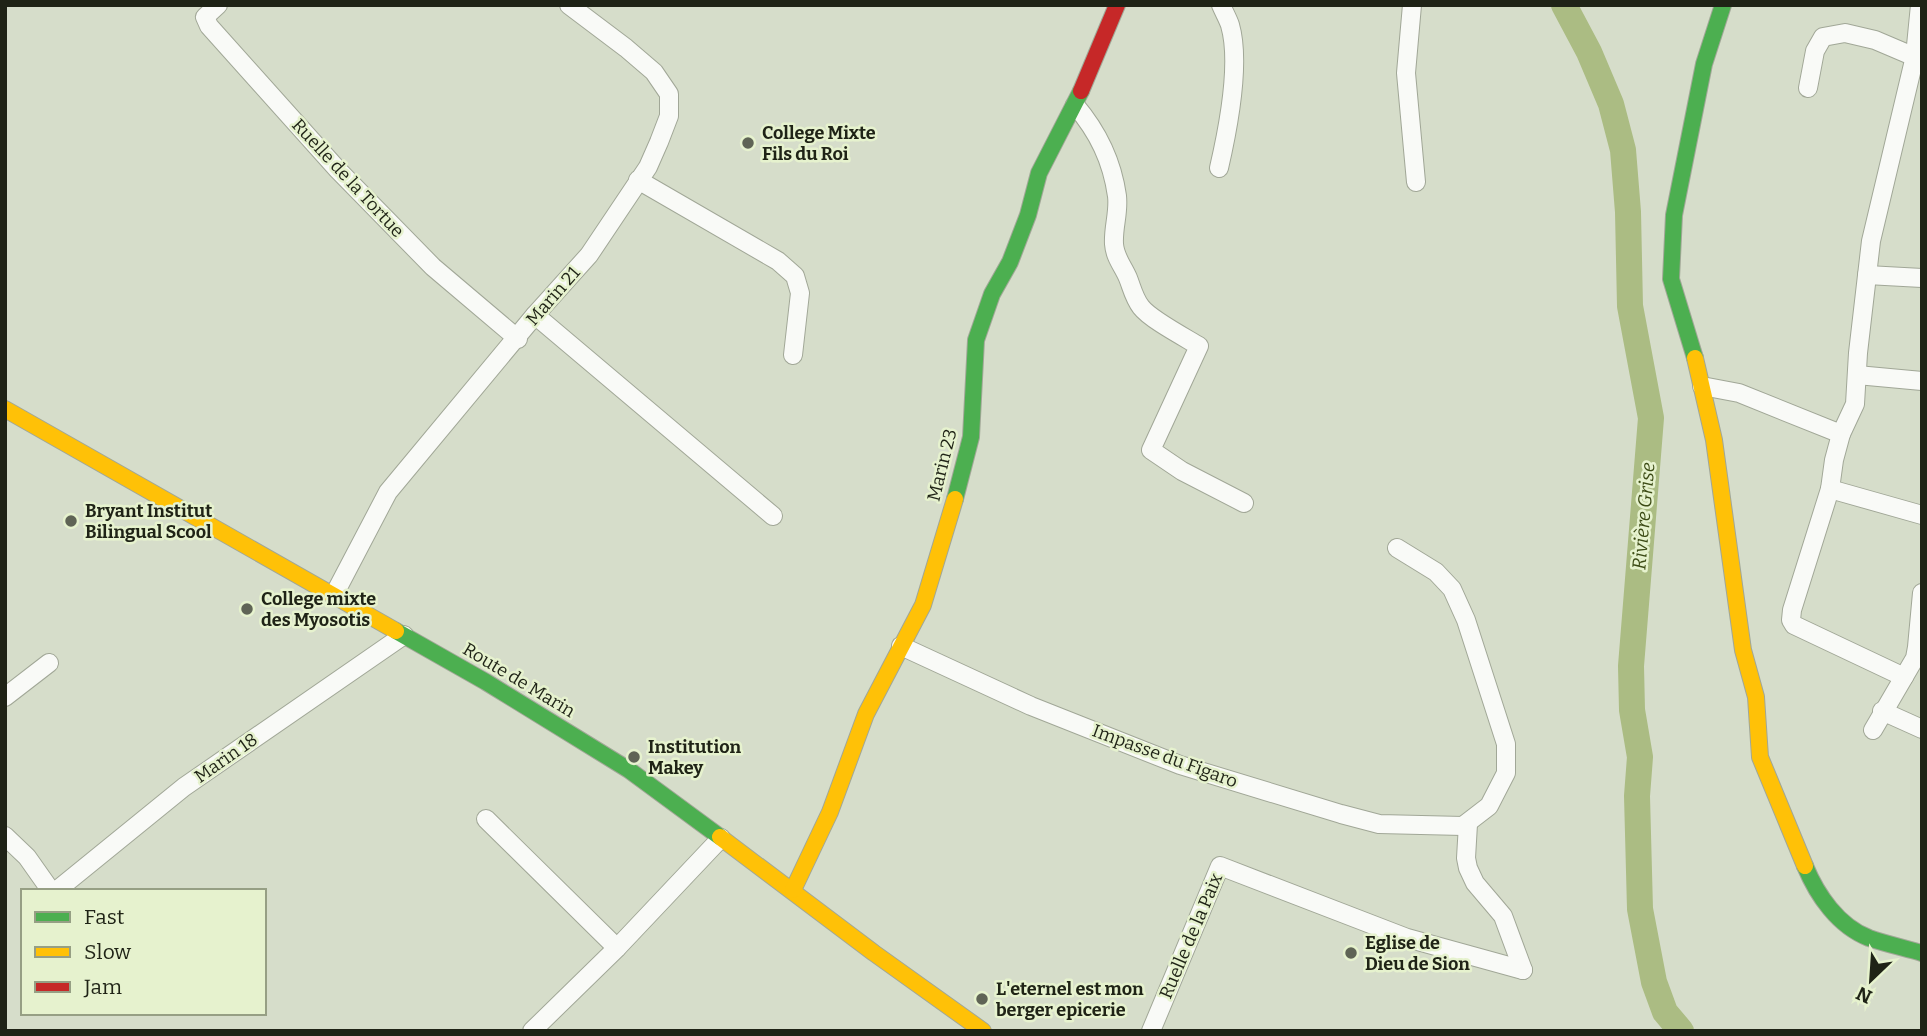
<svg xmlns="http://www.w3.org/2000/svg" width="1927" height="1036" font-family="Bitter,serif">
  <style>
    .lines { fill: none; stroke-linecap: round; stroke-linejoin: round }
    .river { stroke: #abbc83; stroke-width: 26 }
    .street-casing { stroke: #a1a797; stroke-width: 20 }
    .fast-casing { stroke: #a1a797; stroke-width: 18 }
    .slow-casing { stroke: #a1a797; stroke-width: 18 }
    .jam-casing { stroke: #a1a797; stroke-width: 18 }
    .street { stroke: #f9faf7; stroke-width: 18 }
    .fast { stroke: #4caf50; stroke-width: 16 }
    .slow { stroke: #ffc107; stroke-width: 16 }
    .jam { stroke: #c62828; stroke-width: 16 }
    .poi-dot { fill: #5f6455; stroke: #e6f2ce; stroke-width: 2.5 }
    .labels { text-anchor: middle; stroke-width: 5; stroke-linejoin: round; paint-order: stroke }
    .poi-label { font-size: 18px; font-weight: bold; fill: #1f2316; stroke: #e6f2ce; text-anchor: start }
    .street-label { font-size: 18px; fill: #1f2316; stroke: #e6f2ce }
    .water-label { font-size: 19px; font-style: italic; fill: #3c4b15; stroke: #e6f2ce }
  </style>
  <rect width="100%" height="100%" fill="#d6ddca"/>
  <g class="lines">
    <!-- river -->
    <polyline class="river" points="1564,5 1589,52 1611,104 1623,150 1628,212 1630,306 1651,418 1631,666 1632,710 1640,757 1637,796 1640,909 1654,982 1665,1012 1681,1031"/>
    <defs>
      <g id="street">
        <polyline points="218,5 205,17 209,26 338,170 433,267 518,339"/>
        <polyline points="1412,5 1406,73 1416,182"/>
        <polyline points="1808,88 1815,51 1823,37 1845,33 1875,40 1922,60"/>
        <path d="M1075,105C1098,132 1112,160 1117,196C1119,213 1113,227 1114,244C1115,258 1123,266 1128,278C1132,288 1134,298 1141,307C1150,319 1184,337 1199,346L1151,450L1182,471L1244,503"/>
        <path d="M1219,168C1228,129 1241,63 1230,25C1228,19 1224,12 1221,5"/>
        <polyline points="638,180 778,261 795,276 800,293 793,355"/>
        <polyline points="1867,275 1922,278"/>
        <polyline points="535,315 773,516"/>
        <polyline points="1857,375 1922,381"/>
        <polyline points="1702,386 1739,393 1841,434"/>
        <polyline points="1830,489 1922,515"/>
        <polyline points="334,595 388,492 535,315 589,255 648,167 659,142 669,116 669,94 654,72 626,48 569,5"/>
        <polyline points="901,646 1031,706 1180,765 1341,814 1379,824 1463,826 1489,806 1506,773 1506,744 1466,620 1452,589 1436,572 1397,548"/>
        <polyline points="1904,677 1794,625 1791,620 1792,610 1830,489 1834,460 1841,434 1855,404 1858,353 1871,241 1915,56 1920,5"/>
        <polyline points="5,697 49,663"/>
        <polyline points="1882,711 1922,729"/>
        <polyline points="1873,730 1915,658 1917,647 1922,593"/>
        <polyline points="486,819 617,948"/>
        <polyline points="1468,824 1466,858 1468,868 1475,883 1503,916 1523,970"/>
        <polyline points="5,836 27,857 51,891"/>
        <polyline points="56,891 184,787 404,635"/>
        <polyline points="532,1031 617,948 721,838"/>
        <polyline points="1151,1031 1220,866 1407,938 1523,970"/>
      </g>
      <g id="fast">
        <polyline points="1695,358 1671,279 1674,215 1704,64 1723,5"/>
        <polyline points="955,499 971,437 976,340 992,294 1010,262 1028,215 1039,173 1081,91"/>
        <polyline points="396,631 486,682 629,770 720,837"/>
        <path d="M1805,866C1817,895 1838,926 1869,938C1886,944 1905,948 1922,953"/>
      </g>
      <g id="slow">
        <polyline points="1695,358 1714,440 1743,650 1756,697 1760,757 1805,866"/>
        <polyline points="5,409 396,631"/>
        <polyline points="720,837 874,953 983,1031"/>
        <polyline points="793,890 830,812 866,714 923,605 955,499"/>
      </g>
      <polyline id="jam" points="1081,91 1117,5"/>
    </defs>
    <!-- street casing -->
    <use href="#street" class="street-casing"/>
    <!-- fast casing -->
    <use href="#fast" class="fast-casing"/>
    <!-- slow casing -->
    <use href="#slow" class="slow-casing"/>
    <!-- jam casing -->
    <use href="#jam" class="jam-casing"/>
    <!-- street -->
    <use href="#street" class="street"/>
    <!-- fast -->
    <use href="#fast" class="fast"/>
    <!-- slow -->
    <use href="#slow" class="slow"/>
    <!-- jam -->
    <use href="#jam" class="jam"/>
  </g>
  <!-- markers -->
  <g class="poi-dot">
    <circle cx="748" cy="143" r="7"/>
    <circle cx="71" cy="521" r="7"/>
    <circle cx="247" cy="609" r="7"/>
    <circle cx="634" cy="757" r="7"/>
    <circle cx="1351" cy="953" r="7"/>
    <circle cx="982" cy="999" r="7"/>
  </g>
  <g class="labels">
    <!-- poi labels -->
    <g class="poi-label">
      <text x="762" y="139">College Mixte<tspan x="762" dy="21">Fils du Roi</tspan></text>
      <text x="85" y="517">Bryant Institut<tspan x="85" dy="21">Bilingual Scool</tspan></text>
      <text x="261" y="605">College mixte<tspan x="261" dy="21">des Myosotis</tspan></text>
      <text x="648" y="753">Institution<tspan x="648" dy="21">Makey</tspan></text>
      <text x="1365" y="949">Eglise de<tspan x="1365" dy="21">Dieu de Sion</tspan></text>
      <text x="996" y="995">L'eternel est mon<tspan x="996" dy="21">berger epicerie</tspan></text>
    </g>
    <!-- street labels -->
    <g class="street-label">
      <text transform="translate(348 178) rotate(47)" y="6">Ruelle de la Tortue</text>
      <text transform="translate(553 296) rotate(-49)" y="6">Marin 21</text>
      <text transform="translate(942 465) rotate(-76)" y="6">Marin 23</text>
      <text transform="translate(519 680) rotate(31)" y="6">Route de Marin</text>
      <text transform="translate(1165 756) rotate(20)" y="6">Impasse du Figaro</text>
      <text transform="translate(226 758) rotate(-35)" y="6">Marin 18</text>
      <text transform="translate(1191 936) rotate(-67)" y="6">Ruelle de la Paix</text>
    </g>
    <!-- water labels -->
    <g class="water-label">
      <text transform="translate(1643 516) rotate(-85)" y="7">Rivière Grise</text>
    </g>
  </g>
  <!-- border -->
  <rect width="1927" height="1036" fill="none" stroke="#1f2316" stroke-width="14"/>
  <!-- legend -->
  <rect x="21" y="889" width="245" height="126" fill="#e6f2ce" stroke="#969f84" stroke-width="2"/>
  <rect x="35" y="912" width="35" height="10" fill="#4caf50" stroke="#969f84" stroke-width="2"/>
  <text x="84" y="924" font-size="21" fill="#1f2316">Fast</text>
  <rect x="35" y="947" width="35" height="10" fill="#ffc107" stroke="#969f84" stroke-width="2"/>
  <text x="84" y="959" font-size="21" fill="#1f2316">Slow</text>
  <rect x="35" y="982" width="35" height="10" fill="#c62828" stroke="#969f84" stroke-width="2"/>
  <text x="84" y="994" font-size="21" fill="#1f2316">Jam</text>
  <!-- north arrow -->
  <g transform="translate(1871 980) rotate(205)" stroke="#e6f2ce" stroke-width="5" paint-order="stroke">
  <path d="M0-5L12 26L0 18L-12 26Z" fill="#1f2316"/>
  <text y="-10" font-size="19" font-weight="bold" text-anchor="middle" fill="#1f2316">N</text>
  </g>
</svg>
